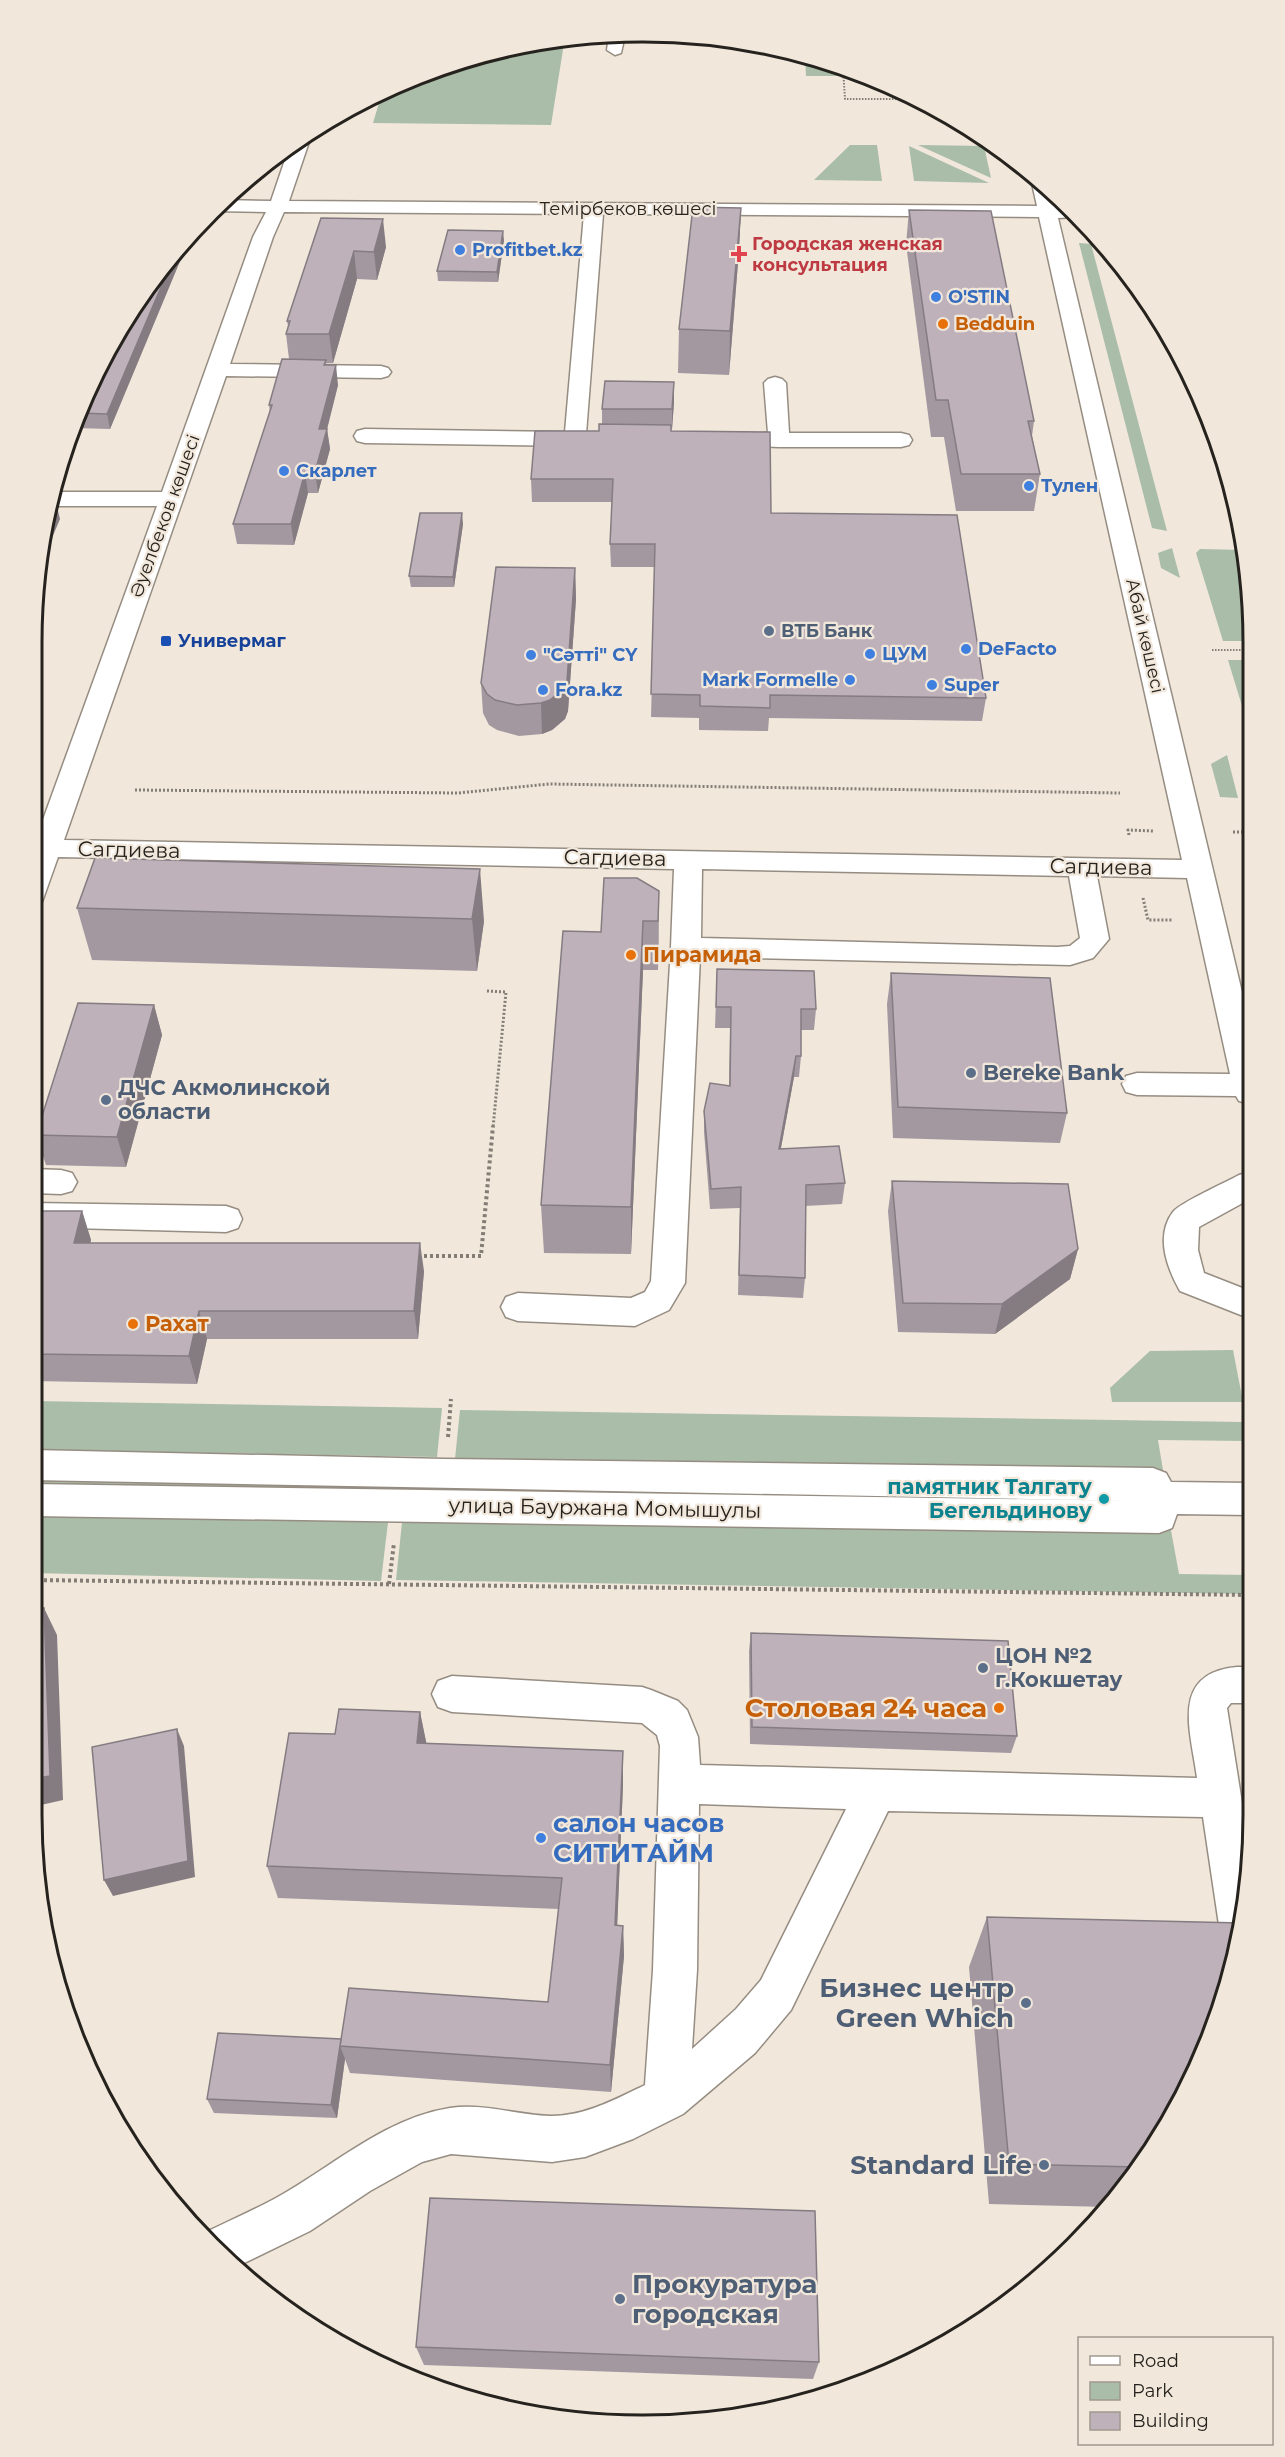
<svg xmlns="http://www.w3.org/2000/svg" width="1285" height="2457" font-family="Montserrat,sans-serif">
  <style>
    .green { fill: #a9bda8 }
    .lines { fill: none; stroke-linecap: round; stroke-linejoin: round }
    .minor-casing { stroke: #968d82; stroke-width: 3 }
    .path-far2 { stroke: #837d75; stroke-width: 2; stroke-dasharray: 1.5 1.5; stroke-linecap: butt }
    .path-far1 { stroke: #837d75; stroke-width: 3; stroke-dasharray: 2 2; stroke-linecap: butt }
    .path { stroke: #837d75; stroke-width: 4; stroke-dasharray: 3 3; stroke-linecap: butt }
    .minor { fill: #fff; fill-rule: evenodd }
    .wall { fill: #a398a0 }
    .shaded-wall { fill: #857c82 }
    .building { fill: #beb1ba; stroke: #857c82; stroke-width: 1.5 }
    .shop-dot { fill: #3f7fe0; stroke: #f1e7db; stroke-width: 2 }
    .health-dot { fill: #e0444e; stroke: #f1e7db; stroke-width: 2 }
    .food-dot { fill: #e8710a; stroke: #f1e7db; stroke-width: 2 }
    .service-dot { fill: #5c6f8a; stroke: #f1e7db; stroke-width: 2 }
    .transit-dot { fill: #1a4fb4; stroke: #f1e7db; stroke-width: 2 }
    .culture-dot { fill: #0f9aa8; stroke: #f1e7db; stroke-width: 2 }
    .labels { text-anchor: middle; stroke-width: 4.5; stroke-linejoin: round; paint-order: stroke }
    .far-street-label { font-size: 18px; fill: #26231e; stroke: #f1e7db }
    .far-health-label { font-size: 18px; font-weight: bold; fill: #be3a42; stroke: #f1e7db; text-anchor: start }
    .far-shop-label { font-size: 18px; font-weight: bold; fill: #366cbe; stroke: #f1e7db; text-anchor: start }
    .far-food-label { font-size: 18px; font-weight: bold; fill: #c56008; stroke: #f1e7db; text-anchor: start }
    .far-service-label { font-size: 18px; font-weight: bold; fill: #4e5e75; stroke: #f1e7db; text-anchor: start }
    .far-transit-label { font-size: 18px; font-weight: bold; fill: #164399; stroke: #f1e7db; text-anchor: start }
    .street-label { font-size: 21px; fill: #26231e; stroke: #f1e7db }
    .food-label { font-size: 21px; font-weight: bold; fill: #c56008; stroke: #f1e7db; text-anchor: start }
    .service-label { font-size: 21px; font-weight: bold; fill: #4e5e75; stroke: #f1e7db; text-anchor: start }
    .culture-label { font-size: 21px; font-weight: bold; fill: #0d838f; stroke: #f1e7db; text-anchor: end }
    .near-food-label { font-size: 26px; font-weight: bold; fill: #c56008; stroke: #f1e7db; text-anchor: end }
    .near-shop-label { font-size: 26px; font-weight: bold; fill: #366cbe; stroke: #f1e7db; text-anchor: start }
    .near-service-label { font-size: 26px; font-weight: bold; fill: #4e5e75; stroke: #f1e7db; text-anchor: end }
    .rim { fill: none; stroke: #26231e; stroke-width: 3 }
  </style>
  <rect width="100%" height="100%" fill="#f1e7db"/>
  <!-- green -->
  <g class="green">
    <polygon points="565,37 551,125 373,123 382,93 446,64"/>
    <polygon points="805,54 837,66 838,76 806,76"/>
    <polygon points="850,145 877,145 882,181 814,180"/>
    <polygon points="918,145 984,146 991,178"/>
    <polygon points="909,146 989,183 914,181"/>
    <polygon points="1079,243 1091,244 1167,531 1152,528"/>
    <polygon points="1172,548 1180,578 1161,568 1158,553"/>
    <polygon points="1200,549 1245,550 1248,567 1244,568 1248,583 1248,641 1223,641 1196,553"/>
    <polygon points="1228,660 1249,660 1249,729"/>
    <polygon points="1227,755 1238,798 1220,797 1211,764"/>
    <polygon points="1233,1350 1243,1402 1112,1402 1110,1388 1150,1351"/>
    <polygon points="32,1401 442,1408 437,1457 32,1450"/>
    <polygon points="460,1410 1243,1422 1247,1441 1158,1440 1163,1470 455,1459"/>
    <polygon points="32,1478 304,1482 302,1498 32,1493"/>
    <polygon points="32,1506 389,1514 381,1581 32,1573"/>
    <polygon points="403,1513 1170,1525 1179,1574 1251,1575 1251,1594 396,1580"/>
  </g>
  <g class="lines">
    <defs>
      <g id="minor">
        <polygon points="609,35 625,35 621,53 615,55 607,50"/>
        <path d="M307,135L310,139L289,201L1037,206L1031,179L1034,175C1047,184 1052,190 1056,206H1067L1077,217L1058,218L1250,1026V1104L1239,1101L1236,1096L1137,1095L1126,1092L1122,1084L1126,1076L1137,1073L1230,1074L1187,878L1097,876L1109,939L1093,958L1070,965L700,957L685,1283L669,1310L635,1326L518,1321L506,1317L501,1307L506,1297L518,1293L631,1298L645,1292L651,1281L671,947L674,869L58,857L42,902L32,904L33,839H36L157,506H50L51,492H162L253,237L266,212L214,211L223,200L271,201L289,148ZM284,212L584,214L565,432L365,429L357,431L354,436L357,441L365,443L575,446L587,444L590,439L586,434L603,214L1039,217L1182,860L64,840L226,376L381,378L388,376L391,372L388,368L381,366L230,364L273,237ZM702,869L1069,876L1080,938L1070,946L1057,947L701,938Z"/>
        <polygon points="775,377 782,379 786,383 789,433 901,433 909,435 912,440 909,445 901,447 779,447 716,444 713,439 716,434 768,433 764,383 768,379"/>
        <polygon points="32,1169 61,1170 72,1173 77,1182 72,1191 61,1194 32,1193"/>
        <path d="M1250,1172V1199L1199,1227L1198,1250L1204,1273L1250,1291L1251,1319L1180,1291C1167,1268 1155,1236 1173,1212C1181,1202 1225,1183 1239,1175Z"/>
        <polygon points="32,1203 226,1206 238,1210 242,1219 238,1228 226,1232 32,1227"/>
        <polygon points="32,1450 444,1459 1153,1468 1166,1473 1171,1482 1251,1483 1251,1515 1177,1514 1172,1528 1159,1533 32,1516 32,1484 1138,1501 32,1480"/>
        <path d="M1237,1667H1252V1703H1231L1227,1708L1251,1860L1237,1945L1225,1940L1219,1925L1203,1817L888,1811L791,2010L755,2053L683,2114L633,2139L585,2157L552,2162L451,2154L422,2162L370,2191L310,2231L234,2268L202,2234C227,2222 252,2211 276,2198C332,2167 385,2118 450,2108C483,2103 518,2115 551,2116C585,2116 616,2099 645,2085L653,1970L660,1746L657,1735L642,1723L452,1712L438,1707L432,1694L438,1681L452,1676L642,1687L651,1690L678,1701L687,1710L698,1737L700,1765L1197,1778C1191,1732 1169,1673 1237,1667ZM699,1804L846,1809L761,1980L736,2009L692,2049L697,1970Z"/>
      </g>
    </defs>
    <!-- minor casing -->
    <use href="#minor" class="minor-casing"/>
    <!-- path-far2 -->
    <g class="path-far2">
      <polyline points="843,68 845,99 919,99"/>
      <polyline points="1212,650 1248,650"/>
    </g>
    <!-- path-far1 -->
    <g class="path-far1">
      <polyline points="135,790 458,793 549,784 1120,793"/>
      <polyline points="1233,832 1249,832"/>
      <polyline points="1129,835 1128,830 1154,831"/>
      <polyline points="1143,898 1148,920 1172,920"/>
      <polyline points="487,991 506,992 493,1128"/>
    </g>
    <!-- path -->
    <g class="path">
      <polyline points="418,1256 481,1256 493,1126"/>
      <polyline points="448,1437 451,1399"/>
      <polyline points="32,1580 1251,1595"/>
      <polyline points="389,1584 394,1543"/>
    </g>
    <!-- minor -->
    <use href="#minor" class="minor"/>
  </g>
  <!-- wall -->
  <g class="wall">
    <polygon points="741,208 739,250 729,375 678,373 679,329"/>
    <polygon points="909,210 1034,421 1032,436 1040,474 1034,511 956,511 944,437 931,437 906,244"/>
    <polygon points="321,218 386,247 377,280 357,279 333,363 326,363 338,385 327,429 330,449 318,493 308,493 294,545 237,544 233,524 270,412 269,405 289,359 286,334 288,326 287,321"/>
    <polygon points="504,240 498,282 438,281 437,271"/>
    <polygon points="185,249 110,429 74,428 95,372"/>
    <polygon points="674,382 674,402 672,429 671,429 671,431 771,513 986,698 982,721 769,718 768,731 699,730 699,718 651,717 655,567 611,567 610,544 612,502 532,502 531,479 599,431 602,424 602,409"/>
    <polygon points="463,524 454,587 411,587 409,576"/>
    <polygon points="575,568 576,599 568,711 565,719 552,730 542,734 519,736 497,730 489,725 483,713 481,683"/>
    <polygon points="95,858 484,921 477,971 92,960 77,908"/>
    <polygon points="659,891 658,970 643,970 631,1254 544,1253 541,1205 601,932"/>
    <polygon points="717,969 816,1009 814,1030 801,1030 801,1056 799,1077 794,1077 781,1148 845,1183 842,1204 805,1206 805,1278 803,1298 738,1295 740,1208 710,1209 704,1132 704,1111 729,1086 730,1028 715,1028"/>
    <polygon points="891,973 1067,1113 1060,1143 893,1138 887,1004"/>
    <polygon points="154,1005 162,1035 126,1167 46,1165 36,1135"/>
    <polygon points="892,1181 1078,1249 1070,1279 995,1334 898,1332 888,1211"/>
    <polygon points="32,1211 82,1211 91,1240 90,1243 424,1271 418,1339 207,1339 197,1384 32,1381"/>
    <polygon points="751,1633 1017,1736 1011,1753 750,1744 749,1651"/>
    <polygon points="420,1712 426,1743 623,1751 623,1785 617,1925 623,1926 624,1956 611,2092 350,2073 345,2059 337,2118 214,2113 207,2099 341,2039 548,2002 559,1909 278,1898 267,1866 335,1734"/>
    <polygon points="987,1917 1190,2085 1127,2187 1108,2207 989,2204 969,1967"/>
    <polygon points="416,2347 819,2362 813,2379 424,2365"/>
  </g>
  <!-- shaded-wall -->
  <g class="shaded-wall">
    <polygon points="741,208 739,250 729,375 730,331"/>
    <polygon points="383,219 386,247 377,280 374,252"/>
    <polygon points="503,231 504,240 498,282 497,272"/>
    <polygon points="184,243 185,249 110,429 107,414 176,252"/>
    <polygon points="354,251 357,279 333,363 329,334"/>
    <polygon points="336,365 338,385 326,433 327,429 330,449 318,493 315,472 319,429"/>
    <polygon points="674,382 674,402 672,429 672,409"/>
    <polygon points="72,431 74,438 53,483"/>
    <polygon points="305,472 308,493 294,545 291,524"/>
    <polygon points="53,491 60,519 38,571 50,497"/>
    <polygon points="462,513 463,524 454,587 453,577"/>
    <polygon points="575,568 576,599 568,711 565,719 552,730 542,734 541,703"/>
    <polygon points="480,869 484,921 477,971 472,919"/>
    <polygon points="659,891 658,940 658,970"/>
    <polygon points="643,921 643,970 631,1254 631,1207"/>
    <polygon points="154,1005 162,1035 126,1167 117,1137"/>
    <polygon points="796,1056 794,1077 777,1169 779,1149"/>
    <polygon points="82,1211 91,1240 83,1272 74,1243"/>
    <polygon points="420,1243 424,1271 418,1339 414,1311"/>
    <polygon points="1078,1249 1070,1279 995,1334 1002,1304"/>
    <polygon points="199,1311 207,1339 197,1384 189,1356"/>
    <polygon points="44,1608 57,1635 63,1800 32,1807 32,1779"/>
    <polygon points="420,1712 427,1746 417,1743"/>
    <polygon points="177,1729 184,1746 195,1877 113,1896 104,1880"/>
    <polygon points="623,1751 623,1785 616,1955 615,1925"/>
    <polygon points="623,1926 624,1956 611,2092 610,2065"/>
    <polygon points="340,2046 345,2059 337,2118 331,2105"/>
  </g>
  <!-- building -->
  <g class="building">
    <polygon points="693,207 741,208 730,331 679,329"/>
    <polygon points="909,210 991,211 1034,421 1028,421 1040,474 961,474 948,400 936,400"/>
    <polygon points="321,218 383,219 374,252 354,251 329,334 286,334 290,321 287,321"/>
    <polygon points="448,230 503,231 497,272 437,271"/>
    <polygon points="176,252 107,414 79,413 95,372 158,270"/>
    <polygon points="282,359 326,360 324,365 336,365 319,429 327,429 315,472 305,472 291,524 233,524 272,405 269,405"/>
    <polygon points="605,381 674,382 672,409 602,409"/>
    <polygon points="599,424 671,425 671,431 770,432 771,513 957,515 986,698 770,695 770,708 700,706 700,695 651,694 655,544 610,544 613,479 531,479 535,431 599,431"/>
    <polygon points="420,513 462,513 453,577 409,576"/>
    <polygon points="496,567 575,568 567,681 564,688 550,700 541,703 517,705 495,700 487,694 481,683"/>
    <polygon points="95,858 480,869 472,919 77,908"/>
    <polygon points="604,878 637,878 659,891 658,921 643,921 631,1207 541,1205 563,931 601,932"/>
    <polygon points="717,969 814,971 816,1009 801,1009 801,1056 796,1056 779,1149 839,1146 845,1183 806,1185 805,1278 739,1275 741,1187 711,1189 704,1111 710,1083 730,1086 731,1007 716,1007"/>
    <polygon points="891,973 1050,978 1067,1113 898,1107"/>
    <polygon points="78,1003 154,1005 117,1137 36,1135"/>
    <polygon points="892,1181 1068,1184 1078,1249 1002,1304 903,1303"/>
    <polygon points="32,1211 82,1211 74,1243 420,1243 414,1311 199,1311 189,1356 32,1354"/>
    <polygon points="44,1608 50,1776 32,1779 32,1611"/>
    <polygon points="751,1633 1008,1641 1017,1736 752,1727"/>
    <polygon points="339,1709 420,1712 417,1743 623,1751 615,1925 623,1926 610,2065 340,2046 349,1988 548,2002 562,1878 267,1866 289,1733 335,1734"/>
    <polygon points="177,1729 188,1861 104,1880 92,1747"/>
    <polygon points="987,1917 1241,1923 1233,1973 1190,2085 1139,2167 1009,2164"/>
    <polygon points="218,2033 341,2039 331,2105 207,2099"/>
    <polygon points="430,2198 815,2211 819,2362 416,2347"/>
  </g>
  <!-- markers -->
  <g class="shop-dot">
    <circle cx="460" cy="250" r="6"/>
    <circle cx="936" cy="297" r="6"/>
    <circle cx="284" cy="471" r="6"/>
    <circle cx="1029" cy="486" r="6"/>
    <circle cx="966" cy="649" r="6"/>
    <circle cx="870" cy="654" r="6"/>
    <circle cx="531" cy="655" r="6"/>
    <circle cx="850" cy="680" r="6"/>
    <circle cx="932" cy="685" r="6"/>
    <circle cx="543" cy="690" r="6"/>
    <circle cx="541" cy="1838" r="6"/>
  </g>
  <path class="health-dot" d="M736 245h6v6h6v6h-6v6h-6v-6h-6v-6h6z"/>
  <g class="food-dot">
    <circle cx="943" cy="324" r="6"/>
    <circle cx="631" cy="955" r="6"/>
    <circle cx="133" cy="1324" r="6"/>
    <circle cx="999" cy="1708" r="6"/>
  </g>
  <g class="service-dot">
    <circle cx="769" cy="631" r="6"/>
    <circle cx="971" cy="1073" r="6"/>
    <circle cx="106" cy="1100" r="6"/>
    <circle cx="983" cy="1668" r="6"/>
    <circle cx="1026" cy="2003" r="6"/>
    <circle cx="1044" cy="2165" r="6"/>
    <circle cx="620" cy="2299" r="6"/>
  </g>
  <rect class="transit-dot" x="160" y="635" width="12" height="12" rx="3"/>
  <circle class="culture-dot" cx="1104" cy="1499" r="6"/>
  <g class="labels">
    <!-- far-street labels -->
    <g class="far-street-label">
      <text x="628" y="215">Темірбеков көшесі</text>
      <text transform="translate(165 516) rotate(-70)" y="6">Әуелбеков көшесі</text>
      <text transform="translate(1145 636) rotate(77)" y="6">Абай көшесі</text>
    </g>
    <!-- far-health labels -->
    <g class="far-health-label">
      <text x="752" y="250">Городская женская<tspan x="752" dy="21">консультация</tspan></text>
    </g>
    <!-- far-shop labels -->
    <g class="far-shop-label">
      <text x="472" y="256">Profitbet.kz</text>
      <text x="948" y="303">O'STIN</text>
      <text x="296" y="477">Скарлет</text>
      <text x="1041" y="492">Тулен</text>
      <text x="978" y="655">DeFacto</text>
      <text x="882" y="660">ЦУМ</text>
      <text x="543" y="661">"Сәтті" СY</text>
      <text x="838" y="686" text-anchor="end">Mark Formelle</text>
      <text x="944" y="691">Super</text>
      <text x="555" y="696">Fora.kz</text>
    </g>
    <!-- far-food labels -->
    <g class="far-food-label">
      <text x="955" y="330">Bedduin</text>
    </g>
    <!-- far-service labels -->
    <g class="far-service-label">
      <text x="781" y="637">ВТБ Банк</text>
    </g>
    <!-- far-transit labels -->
    <g class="far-transit-label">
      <text x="178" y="647">Универмаг</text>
    </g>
    <!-- street labels -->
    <g class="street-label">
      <text transform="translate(129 850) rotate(1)" y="7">Сагдиева</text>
      <text transform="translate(615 858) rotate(1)" y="7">Сагдиева</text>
      <text transform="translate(1101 867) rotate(1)" y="7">Сагдиева</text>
      <text transform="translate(605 1508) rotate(1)" y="7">улица Бауржана Момышулы</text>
    </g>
    <!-- food labels -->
    <g class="food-label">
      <text x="643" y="962">Пирамида</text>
      <text x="145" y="1331">Рахат</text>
    </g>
    <!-- service labels -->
    <g class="service-label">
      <text x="983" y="1080">Bereke Bank</text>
      <text x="118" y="1095">ДЧС Акмолинской<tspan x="118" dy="24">области</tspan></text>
      <text x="995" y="1663">ЦОН №2<tspan x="995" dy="24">г.Кокшетау</tspan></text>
    </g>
    <!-- culture labels -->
    <g class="culture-label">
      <text x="1092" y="1494">памятник Талгату<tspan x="1092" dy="24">Бегельдинову</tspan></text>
    </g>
    <!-- near-food labels -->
    <g class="near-food-label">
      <text x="987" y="1717">Столовая 24 часа</text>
    </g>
    <!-- near-shop labels -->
    <g class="near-shop-label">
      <text x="553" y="1832">салон часов<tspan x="553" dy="30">СИТИТАЙМ</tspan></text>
    </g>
    <!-- near-service labels -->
    <g class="near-service-label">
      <text x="1014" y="1997">Бизнес центр<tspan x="1014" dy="30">Green Which</tspan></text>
      <text x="1032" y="2174">Standard Life</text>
      <text x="632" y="2293" text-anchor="start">Прокуратура<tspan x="632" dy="30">городская</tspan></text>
    </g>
  </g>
  <!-- crop -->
  <path d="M0 0H1285V2457H0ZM642 42H643A600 600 0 0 1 1243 642V1815A600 600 0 0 1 643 2415H642A600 600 0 0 1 42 1815V642A600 600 0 0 1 642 42Z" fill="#f1e7db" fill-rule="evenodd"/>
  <path class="rim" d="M642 42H643A600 600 0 0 1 1243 642V1815A600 600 0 0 1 643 2415H642A600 600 0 0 1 42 1815V642A600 600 0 0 1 642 42Z"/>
  <!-- legend -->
  <rect x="1078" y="2337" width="195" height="108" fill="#f1e7db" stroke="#a0998f" stroke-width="1.5"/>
  <rect x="1090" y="2356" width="30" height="9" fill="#ffffff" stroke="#a0998f" stroke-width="1.5"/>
  <text x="1132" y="2367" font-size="18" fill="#26231e">Road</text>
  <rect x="1090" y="2382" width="30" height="18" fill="#a9bda8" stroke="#a0998f" stroke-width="1.5"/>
  <text x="1132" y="2397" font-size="18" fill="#26231e">Park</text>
  <rect x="1090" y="2412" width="30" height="18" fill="#beb1ba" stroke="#a0998f" stroke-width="1.5"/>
  <text x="1132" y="2427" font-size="18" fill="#26231e">Building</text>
</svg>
